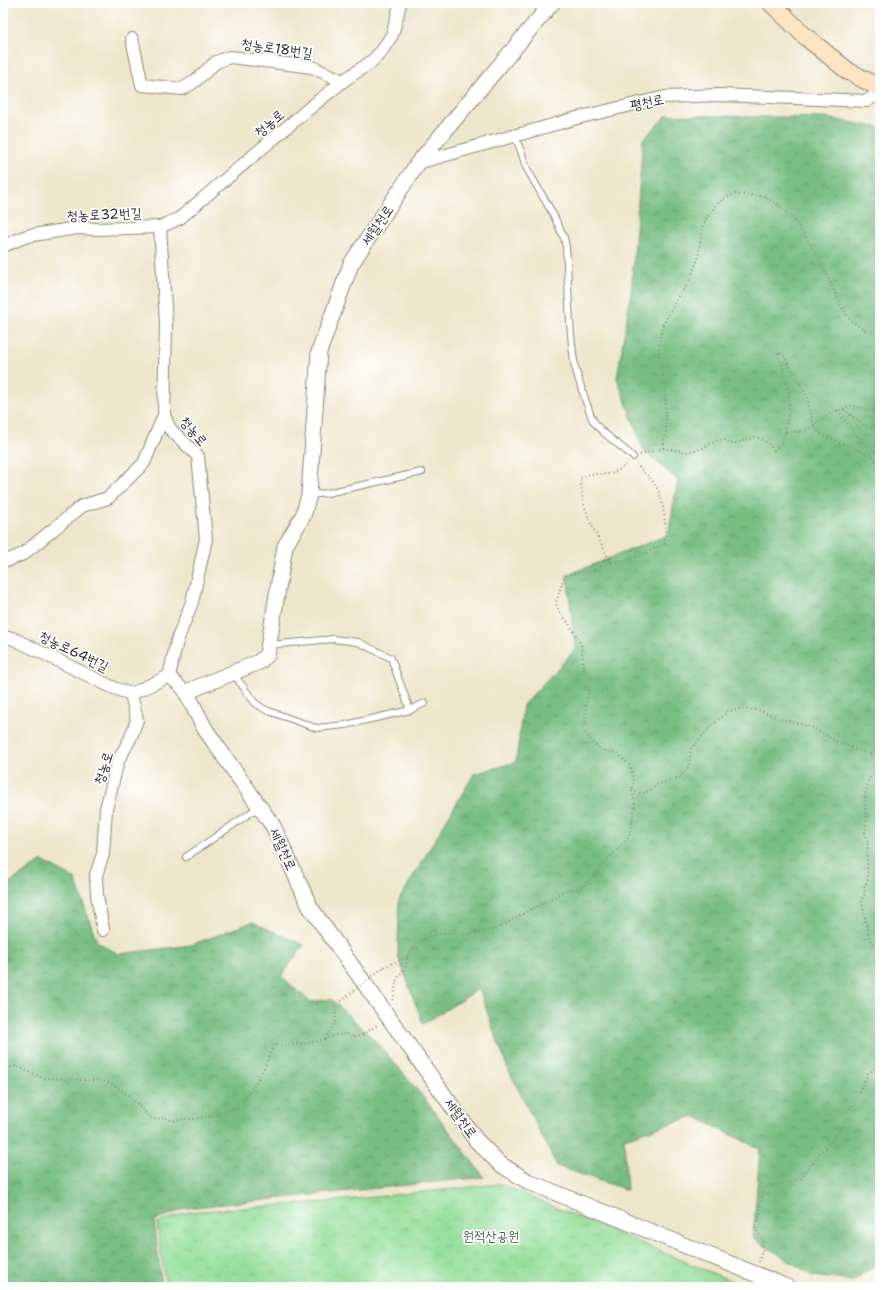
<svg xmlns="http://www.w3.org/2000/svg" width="883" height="1290" font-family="'Shantell Sans','Poor Story',sans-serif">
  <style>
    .forest { fill: url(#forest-crowns); stroke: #527457 }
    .park { fill: url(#park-crowns); stroke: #608563 }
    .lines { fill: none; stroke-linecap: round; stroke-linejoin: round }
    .service-casing { stroke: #8c887a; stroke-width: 8 }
    .minor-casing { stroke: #8c887a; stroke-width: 14 }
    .tertiary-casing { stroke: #8c887a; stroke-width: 17 }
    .secondary-casing { stroke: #8c887a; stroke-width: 19 }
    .path { stroke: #8c887a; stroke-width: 2; stroke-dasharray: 1 3; stroke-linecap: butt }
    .service { stroke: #fff; stroke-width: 6 }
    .minor { stroke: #fff; stroke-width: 12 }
    .tertiary { stroke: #fff; stroke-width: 15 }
    .secondary { stroke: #fde5c4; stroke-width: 17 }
    .path-bridge { stroke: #8c887a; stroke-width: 2; stroke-dasharray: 1 3; stroke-linecap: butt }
    .labels { text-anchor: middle; stroke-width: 3.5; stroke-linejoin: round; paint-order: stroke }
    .street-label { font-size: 14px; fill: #2b2b2b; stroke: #fff }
    .park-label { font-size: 14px; fill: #4b614d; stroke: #fff }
  </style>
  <defs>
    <pattern id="forest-crowns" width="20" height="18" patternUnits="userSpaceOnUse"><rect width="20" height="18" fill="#78be83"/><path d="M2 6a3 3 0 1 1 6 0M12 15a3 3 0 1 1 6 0" fill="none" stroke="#639b6b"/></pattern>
    <pattern id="park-crowns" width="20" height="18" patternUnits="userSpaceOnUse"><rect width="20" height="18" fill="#95df9b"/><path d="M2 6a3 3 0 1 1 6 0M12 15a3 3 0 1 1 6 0" fill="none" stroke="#81c086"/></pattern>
  </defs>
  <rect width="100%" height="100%" fill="#fff"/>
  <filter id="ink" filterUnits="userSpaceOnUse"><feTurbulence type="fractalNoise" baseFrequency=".025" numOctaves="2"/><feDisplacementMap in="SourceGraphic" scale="8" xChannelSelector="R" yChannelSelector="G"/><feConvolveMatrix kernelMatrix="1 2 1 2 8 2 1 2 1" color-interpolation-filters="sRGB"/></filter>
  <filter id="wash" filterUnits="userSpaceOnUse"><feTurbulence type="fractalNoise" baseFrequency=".012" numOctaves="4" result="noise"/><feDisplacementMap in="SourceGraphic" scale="16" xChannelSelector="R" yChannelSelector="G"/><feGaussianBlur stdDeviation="0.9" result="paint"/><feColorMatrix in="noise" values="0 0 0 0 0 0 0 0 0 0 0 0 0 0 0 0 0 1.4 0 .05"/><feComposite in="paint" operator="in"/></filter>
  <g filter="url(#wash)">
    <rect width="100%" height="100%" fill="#eee6ca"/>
    <!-- forest -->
    <g class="forest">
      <polygon points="667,115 828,118 880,128 880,1262 853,1281 813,1276 753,1238 760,1149 694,1116 624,1138 627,1190 557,1166 507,1067 479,989 423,1024 398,956 399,900 474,774 516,762 523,705 575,650 567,575 668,535 678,480 644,451 617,378 631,293 643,139"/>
      <polygon points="42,861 75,879 97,942 119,954 191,945 252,922 304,945 281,976 310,1002 331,999 373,1038 424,1098 484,1177 186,1208 154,1221 162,1287 3,1287 3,882 9,883"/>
    </g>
    <!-- park -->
    <polygon class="park" points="500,1184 573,1215 746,1287 166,1287 157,1223 189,1212 325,1202"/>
  </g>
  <g filter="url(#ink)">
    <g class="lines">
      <defs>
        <g id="service">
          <path d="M515,136L521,151L526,167L554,216L564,238L566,247C569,287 568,327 575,367C578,378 582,390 586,402C589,408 590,416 594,422C604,436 621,445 633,457"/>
          <polyline points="310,495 327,493 422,472"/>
          <polyline points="269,645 333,639 358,642 391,658 410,710"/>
          <polyline points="233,673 255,703 266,710 316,728 345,725 410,710 425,703"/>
          <polyline points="186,857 259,807"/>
        </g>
        <g id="minor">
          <polyline points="132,39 142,85 182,89 194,82 216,62 230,57 312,67 343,81"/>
          <polyline points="418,163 577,118 665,97 720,95 867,101 880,92"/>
          <polyline points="3,246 27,236 77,228 96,229 160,227"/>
          <polyline points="3,559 9,560 23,554 82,506 108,498 144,463 164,415"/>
          <polyline points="3,638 12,638 114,688 131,694"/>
          <polyline points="169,676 186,692"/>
          <polyline points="103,930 97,895 96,875 103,854 106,809 118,761 130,739 137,720 131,694 169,676 177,641 192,602 206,539 198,456 170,429 164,415 166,323 160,227 180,218 306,111 343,81 371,62 381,52 392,35 397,17 400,3"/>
        </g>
        <polyline id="tertiary" points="552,3 418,163 351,264 319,352 309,495 303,516 285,546 267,655 259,662 186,692 205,729 273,826 310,907 476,1140 500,1164 529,1182 787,1287"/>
        <polyline id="secondary" points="771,3 806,37 848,71 880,88"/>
      </defs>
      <!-- service casing -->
      <use href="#service" class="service-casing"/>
      <!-- minor casing -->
      <use href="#minor" class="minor-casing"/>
      <!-- tertiary casing -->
      <use href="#tertiary" class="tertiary-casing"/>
      <!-- secondary casing -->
      <use href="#secondary" class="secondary-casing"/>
      <!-- path -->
      <g class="path">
        <polyline points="843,409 852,405 874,412 880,413"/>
        <polyline points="838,410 855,435 880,456"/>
        <path d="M785,432C792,402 789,383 778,355L779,352L783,355L808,398L809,409L814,425L819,433L872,456L880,465"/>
        <polyline points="663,448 666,429 665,387 659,354 659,343 663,325 679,295 689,282 698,259 702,228 705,220 716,205 723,199 734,194 763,196 782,207 799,227 817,255 842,307 851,321 863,329 876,333 880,335"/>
        <path d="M640,455L663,448L687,452L700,449L718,440H724L733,444L755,437L764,440L774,450L781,445L782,439L785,432C792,431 798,433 804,431C819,425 824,412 843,409L865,426L880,431"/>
        <polyline points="611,563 591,524 583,502 580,478 589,474 611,474 622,468 628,462"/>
        <polyline points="880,760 868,781 865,798 865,808 867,818 865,833 868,841 867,856 868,879 864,888 865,894 861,899 869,936 880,957"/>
        <polyline points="632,790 637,793 645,793 657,785 680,777 689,766 691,749 713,724 728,711 738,709 759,710 778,718 811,727 839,743 872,755 879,761"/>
        <polyline points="384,967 407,957"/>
        <path d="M392,1000L394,996L397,979L406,966L407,957L414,946L428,937L444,933L470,934L498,928L566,890L584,886L586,883L627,839L630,834L635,805L632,790L634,782L631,767L618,754L613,752L603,751L591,741L585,733L586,703L592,681L589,673L584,669L581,644L568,622L559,612L556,603L563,579L566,576L571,574L591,571L603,565L637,557L664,544C667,529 664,496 654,483C649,476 642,472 637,464"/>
        <polyline points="325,1039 336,1021 335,1006"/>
        <path d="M3,1069L16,1066L44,1078L104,1081L112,1084L130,1096L149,1117L155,1119L166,1118L173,1121C181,1119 181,1118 189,1119C197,1120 205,1115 213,1117C220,1113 229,1110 235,1105C255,1091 265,1067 274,1045L303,1044L325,1039L336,1035L347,1034L353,1037L362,1035L379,1024"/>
        <path d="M759,1262C761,1255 765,1244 761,1237C760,1234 757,1231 755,1229L760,1214L762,1191L768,1186L790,1182L802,1178L806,1170L813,1163L821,1151L827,1146L843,1127L846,1111C847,1110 851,1108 852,1107C855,1101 854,1096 860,1091C861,1085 866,1081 867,1074L880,1065"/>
      </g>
      <!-- service -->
      <use href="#service" class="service"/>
      <!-- minor -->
      <use href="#minor" class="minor"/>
      <!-- tertiary -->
      <use href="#tertiary" class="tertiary"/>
      <!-- secondary -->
      <use href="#secondary" class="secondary"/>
      <!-- path-bridge -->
      <polyline class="path-bridge" points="335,1006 384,967"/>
    </g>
  </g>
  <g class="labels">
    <!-- street labels -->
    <g class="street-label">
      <text transform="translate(277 48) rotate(8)" y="5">청농로18번길</text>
      <text transform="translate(647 102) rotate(-12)" y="5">평천로</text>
      <text transform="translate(269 123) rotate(-40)" y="5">청농로</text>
      <text transform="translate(104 214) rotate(-2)" y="5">청농로32번길</text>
      <text transform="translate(377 225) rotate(-56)" y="5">세월천로</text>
      <text transform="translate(194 431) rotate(50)" y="5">청농로</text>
      <text transform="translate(74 651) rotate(26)" y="5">청농로64번길</text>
      <text transform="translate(103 768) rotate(-72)" y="5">청농로</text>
      <text transform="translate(283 849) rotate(65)" y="5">세월천로</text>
      <text transform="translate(461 1118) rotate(54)" y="5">세월천로</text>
    </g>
    <!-- park labels -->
    <g class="park-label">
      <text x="491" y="1241">원적산공원</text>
    </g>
  </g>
  <!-- margin -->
  <rect width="883" height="1290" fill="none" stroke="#fff" stroke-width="16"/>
</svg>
